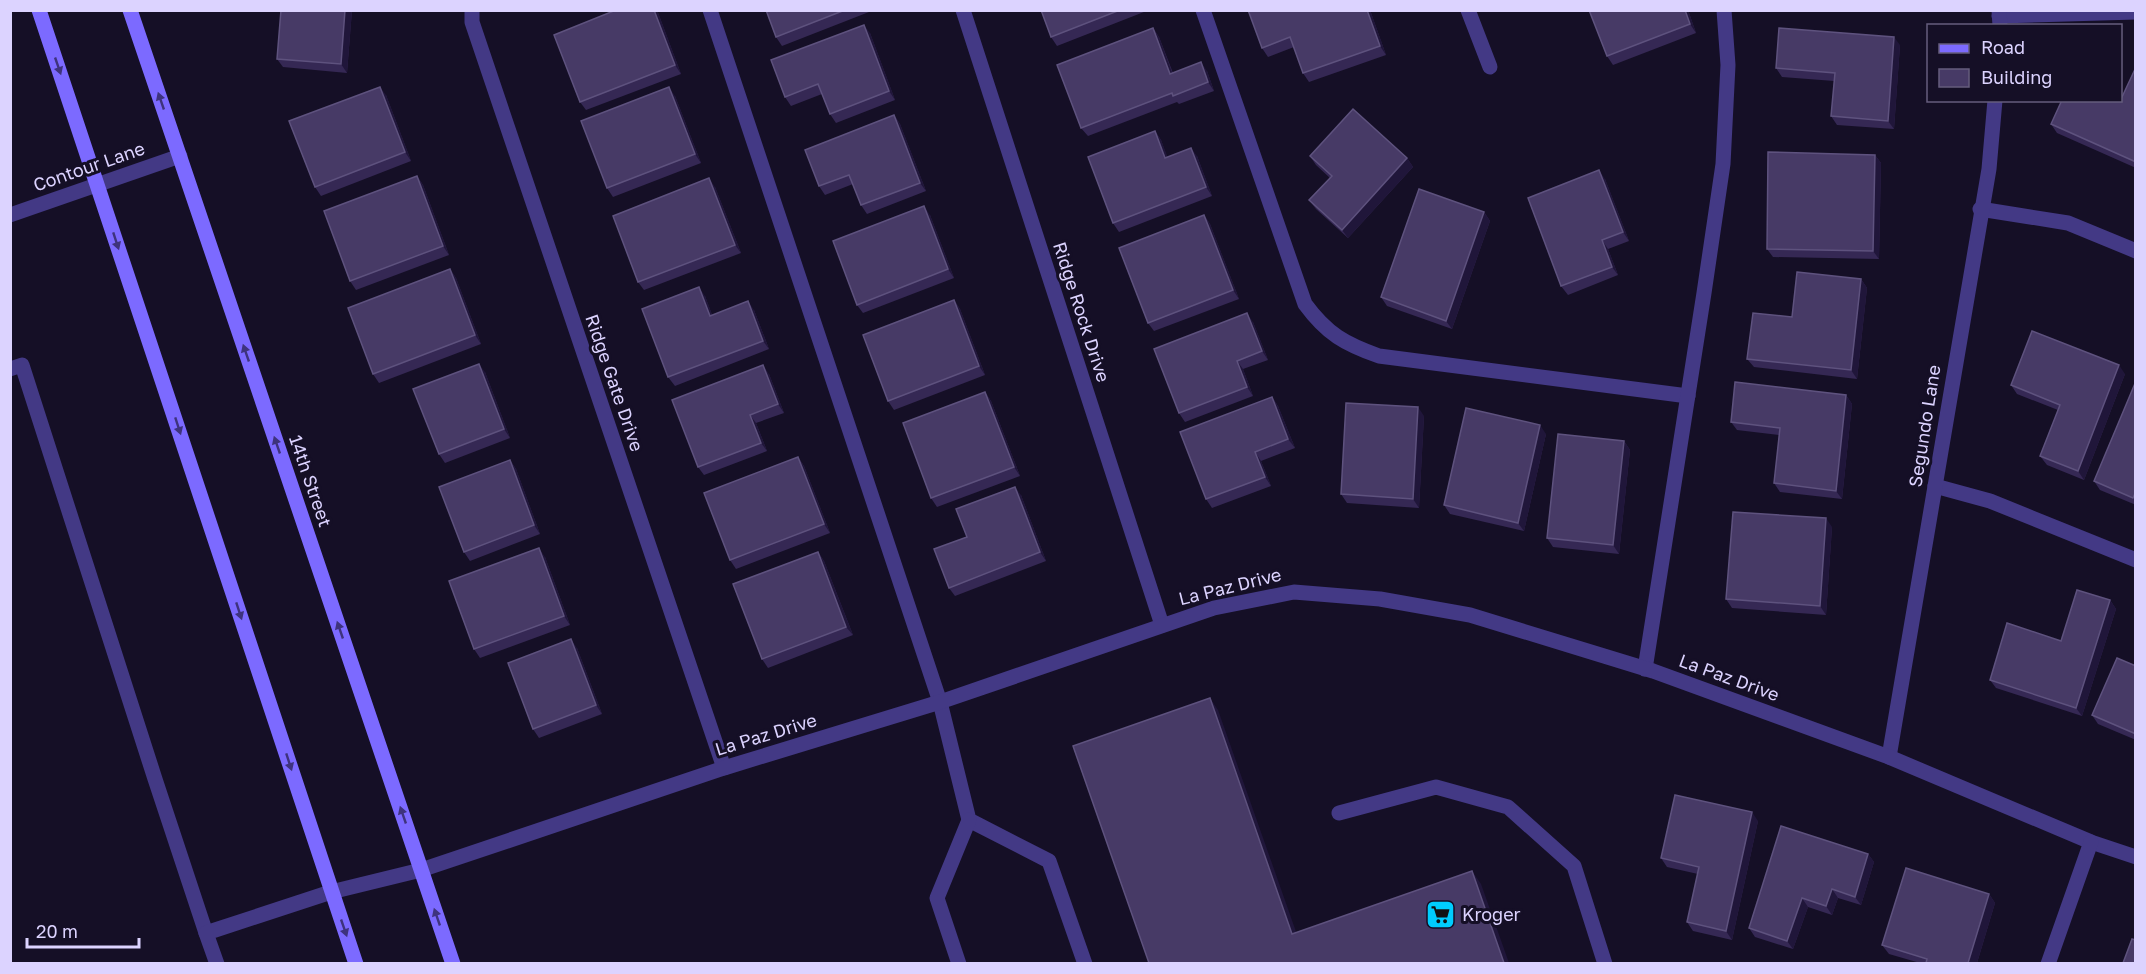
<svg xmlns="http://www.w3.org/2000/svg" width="2146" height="974" font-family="'Golos Text',sans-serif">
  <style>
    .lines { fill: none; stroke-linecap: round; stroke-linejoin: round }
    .lane { stroke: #433985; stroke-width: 15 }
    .street { stroke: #433985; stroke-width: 15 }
    .secondary { stroke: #7c6aff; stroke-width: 15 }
    .wall { fill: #352854 }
    .shaded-wall { fill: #20163a }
    .building { fill: #473a66; stroke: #5e527e; stroke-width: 1.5 }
    .oneway { fill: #3e337d }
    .labels { text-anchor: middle; stroke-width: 6; stroke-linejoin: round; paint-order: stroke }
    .street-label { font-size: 18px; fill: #dcd3ff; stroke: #150f26 }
    .poi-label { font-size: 18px; fill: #dcd3ff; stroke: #150f26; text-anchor: start }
  </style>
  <rect width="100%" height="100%" fill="#150f26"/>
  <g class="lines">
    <!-- lane -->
    <g class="lane">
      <polyline points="710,10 940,702 969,820 1049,861 1085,964"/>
      <path d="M1203,10L1305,304C1327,334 1345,344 1379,356L1688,396"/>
      <polyline points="1999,16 2136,12"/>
      <polyline points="10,369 22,365 155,779 206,933"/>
      <polyline points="1935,486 1990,501 2136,560"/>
      <polyline points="1645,669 1704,293 1723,164 1728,65 1724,10"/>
      <polyline points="1339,813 1436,787 1508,807 1574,866 1605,964"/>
      <polyline points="217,964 206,933 331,892"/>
      <polyline points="959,964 937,898 969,820"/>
    </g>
    <!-- street -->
    <g class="street">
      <polyline points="472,10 472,22 724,768"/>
      <polyline points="963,10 1162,625"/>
      <polyline points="1468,10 1490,67"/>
      <polyline points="1999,10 2000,26"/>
      <polyline points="1980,209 2068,223 2136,251"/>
      <polyline points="10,215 180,156"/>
      <polyline points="1889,757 1989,169 1995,100"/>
      <polyline points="331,892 421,870 724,768 940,702 1214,608 1294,592 1380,599 1470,615 1653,671 1889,757 2091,842 2136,857"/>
      <polyline points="2048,964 2091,842"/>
    </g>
    <!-- secondary -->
    <g class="secondary">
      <polyline points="39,10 356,964"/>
      <polyline points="130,10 453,964"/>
    </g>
  </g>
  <!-- wall -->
  <g class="wall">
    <polygon points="281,10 352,10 347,73 283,67 277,59"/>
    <polygon points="657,10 681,74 586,110 580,102"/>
    <polygon points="766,10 868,10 869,12 782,46 776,37"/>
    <polygon points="1041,10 1149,10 1057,46 1051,37"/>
    <polygon points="1248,10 1370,10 1386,55 1309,82 1303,73 1294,47 1268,57 1262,48"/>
    <polygon points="1688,10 1696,33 1613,65 1607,56"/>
    <polygon points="1153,28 1159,37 1173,73 1207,71 1214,91 1179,104 1177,102 1088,136 1081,128"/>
    <polygon points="870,33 895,100 836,123 830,114 822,94 791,106 785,97"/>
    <polygon points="1900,45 1894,129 1837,125 1831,116 1834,81 1782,77 1776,68"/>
    <polygon points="2136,67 2136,168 2057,133 2051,124 2122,97"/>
    <polygon points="386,95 411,161 321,196 315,187"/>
    <polygon points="675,96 701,163 613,197 607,188"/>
    <polygon points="894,115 900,124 926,191 867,214 861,205 853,184 825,195 819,186"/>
    <polygon points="1155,131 1161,140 1167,157 1197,156 1212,196 1119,232 1113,223"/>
    <polygon points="1875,155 1881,163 1879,259 1773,257 1767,249"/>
    <polygon points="1310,156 1407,158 1413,167 1348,238 1316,209 1309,200 1330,178 1316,165"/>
    <polygon points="417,176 423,185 449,255 356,290 350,281"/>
    <polygon points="1605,179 1629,241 1608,249 1618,275 1568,295 1561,286"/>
    <polygon points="715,187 741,253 644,290 638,282"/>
    <polygon points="1484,212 1490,221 1452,329 1387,306 1381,297"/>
    <polygon points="930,215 954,278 863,313 857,305"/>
    <polygon points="1204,215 1210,224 1239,299 1154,331 1148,323"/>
    <polygon points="450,269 456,278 481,344 379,383 373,374"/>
    <polygon points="1861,279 1867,288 1857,379 1754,367 1747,359 1792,317"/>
    <polygon points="705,296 712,315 754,310 769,349 675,386 668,377"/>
    <polygon points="954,300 960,309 985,375 894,410 888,401"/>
    <polygon points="1253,322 1268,360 1243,369 1253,396 1185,422 1179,413"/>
    <polygon points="485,372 510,438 445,463 439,454"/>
    <polygon points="769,374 784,413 756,423 767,451 704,475 698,467"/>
    <polygon points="2125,374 2084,480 2047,465 2040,456 2058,410 2017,394 2011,385"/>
    <polygon points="2136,381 2136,505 2100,490 2094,481"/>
    <polygon points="985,392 991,401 1020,476 937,507 931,498"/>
    <polygon points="1846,395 1852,404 1842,499 1780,492 1774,483 1779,435 1737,430 1731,422"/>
    <polygon points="1272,397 1278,406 1295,448 1261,461 1271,486 1212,508 1206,499"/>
    <polygon points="1424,416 1419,508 1347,503 1341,494"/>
    <polygon points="1546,434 1524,531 1450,514 1444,505"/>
    <polygon points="1624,441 1630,450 1619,554 1553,547 1547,538"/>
    <polygon points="798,457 804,466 830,533 736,569 730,560"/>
    <polygon points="510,460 516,469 540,534 470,561 464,552"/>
    <polygon points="1021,495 1046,561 955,596 949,588 967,537"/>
    <polygon points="1832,527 1826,615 1732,608 1726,599"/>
    <polygon points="818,552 824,561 853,635 768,668 762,659"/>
    <polygon points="545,557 570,625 480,658 474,649"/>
    <polygon points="2110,600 2116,609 2082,716 1996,688 1990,680 2061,641"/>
    <polygon points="577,648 602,714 539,738 533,729"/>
    <polygon points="2136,666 2136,740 2098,724 2092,715"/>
    <polygon points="1758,821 1732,940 1693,931 1687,922 1698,874 1667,867 1661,858"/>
    <polygon points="1868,854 1874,862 1861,905 1838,898 1832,915 1808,907 1793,949 1755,937 1749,928"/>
    <polygon points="1989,894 1995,903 1977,963 1920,963 1889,954 1882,945"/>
  </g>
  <!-- shaded-wall -->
  <g class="shaded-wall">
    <polygon points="345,10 352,10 347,73 341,64"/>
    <polygon points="654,10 657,10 681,74 675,65"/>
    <polygon points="1367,10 1370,10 1386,55 1380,46"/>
    <polygon points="1685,10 1688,10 1696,33 1690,24"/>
    <polygon points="864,25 870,33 895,100 889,91"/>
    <polygon points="1153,28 1159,37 1176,83 1170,74"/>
    <polygon points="1894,37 1900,45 1894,129 1888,121"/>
    <polygon points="1201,62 1207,71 1214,91 1208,82"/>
    <polygon points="380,87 386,95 411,161 405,152"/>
    <polygon points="669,87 675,96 701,163 695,154"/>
    <polygon points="894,115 900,124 926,191 920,183"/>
    <polygon points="1155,131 1161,140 1171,166 1165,158"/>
    <polygon points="1191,148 1197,156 1212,196 1206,187"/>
    <polygon points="1875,155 1881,163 1879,259 1873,251"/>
    <polygon points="1407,158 1413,167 1348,238 1342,230"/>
    <polygon points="1599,170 1605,179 1629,241 1623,232"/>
    <polygon points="417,176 423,185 449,255 443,246"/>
    <polygon points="709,178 715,187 741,253 735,245"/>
    <polygon points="924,206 930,215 954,278 948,269"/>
    <polygon points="1484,212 1490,221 1452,329 1446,321"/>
    <polygon points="1204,215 1210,224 1239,299 1233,290"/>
    <polygon points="1602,240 1608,249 1618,275 1612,267"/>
    <polygon points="450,269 456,278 481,344 475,335"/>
    <polygon points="1861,279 1867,288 1857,379 1851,370"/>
    <polygon points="699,287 705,296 716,325 710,316"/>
    <polygon points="954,300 960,309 985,375 979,366"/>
    <polygon points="748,301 754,310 769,349 763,341"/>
    <polygon points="1247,313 1253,322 1268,360 1262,351"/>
    <polygon points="1237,361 1243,369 1253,396 1247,387"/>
    <polygon points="479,364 485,372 510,438 504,429"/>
    <polygon points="763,365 769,374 784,413 778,404"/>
    <polygon points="2119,365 2125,374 2084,480 2078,471"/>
    <polygon points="985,392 991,401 1020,476 1014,467"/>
    <polygon points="1846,395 1852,404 1842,499 1836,491"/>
    <polygon points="1272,397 1278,406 1295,448 1288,439"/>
    <polygon points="1418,407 1424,416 1419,508 1413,499"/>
    <polygon points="750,415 756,423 767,451 761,443"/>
    <polygon points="1540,425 1546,434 1524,531 1518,523"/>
    <polygon points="1624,441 1630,450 1619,554 1613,545"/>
    <polygon points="1255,452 1261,461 1271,486 1265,477"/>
    <polygon points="798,457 804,466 830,533 824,524"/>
    <polygon points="510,460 516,469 540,534 534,525"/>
    <polygon points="1015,487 1021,495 1046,561 1040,552"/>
    <polygon points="2136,491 2136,502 2133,498"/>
    <polygon points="1826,518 1832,527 1826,615 1820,606"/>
    <polygon points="539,548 545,557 570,625 564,616"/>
    <polygon points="818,552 824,561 853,635 846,627"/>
    <polygon points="2110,600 2116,609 2082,716 2076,708"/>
    <polygon points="571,639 577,648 602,714 596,705"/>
    <polygon points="1210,698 1218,710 1301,946 1292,934"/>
    <polygon points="1752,812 1758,821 1732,940 1726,931"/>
    <polygon points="1868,854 1874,862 1861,905 1855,897"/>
    <polygon points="1472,871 1481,884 1509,963 1504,963"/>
    <polygon points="1832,889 1838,898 1832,915 1826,906"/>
    <polygon points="1989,894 1995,903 1977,963 1968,963"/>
    <polygon points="1802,898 1808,907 1793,949 1787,941"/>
  </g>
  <!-- building -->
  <g class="building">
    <polygon points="281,10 345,10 341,64 277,59"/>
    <polygon points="616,10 654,10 675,65 580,102 554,35"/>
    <polygon points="766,10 845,10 776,37"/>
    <polygon points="1041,10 1120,10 1051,37"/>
    <polygon points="1248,10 1367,10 1380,46 1303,73 1290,37 1262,48"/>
    <polygon points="1589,10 1685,10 1690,24 1607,56"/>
    <polygon points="864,25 889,91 830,114 818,84 785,97 771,60"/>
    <polygon points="1153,28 1170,74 1201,62 1208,82 1173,96 1172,93 1081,128 1057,65"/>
    <polygon points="1779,28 1894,37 1888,121 1831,116 1835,73 1776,68"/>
    <polygon points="2136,67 2136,162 2051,124 2062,100 2121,100 2121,96 2122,97"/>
    <polygon points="380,87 405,152 315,187 289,121"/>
    <polygon points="669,87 695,154 607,188 581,121"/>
    <polygon points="1353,109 1407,158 1342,230 1309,200 1332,176 1310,156"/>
    <polygon points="894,115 920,183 861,205 849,175 819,186 805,150"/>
    <polygon points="1155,131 1165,158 1191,148 1206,187 1113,223 1088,157"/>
    <polygon points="1768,152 1875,155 1873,251 1767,249"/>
    <polygon points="1599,170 1623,232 1602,240 1612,267 1561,286 1528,198"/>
    <polygon points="417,176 443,246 350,281 324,211"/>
    <polygon points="709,178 735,245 638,282 613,216"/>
    <polygon points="1419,189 1484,212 1446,321 1381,297"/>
    <polygon points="924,206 948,269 857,305 833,241"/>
    <polygon points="1204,215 1233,290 1148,323 1119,248"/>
    <polygon points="450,269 475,335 373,374 348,308"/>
    <polygon points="1797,272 1861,279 1851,370 1747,359 1753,313 1792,317"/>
    <polygon points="699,287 710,316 748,301 763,341 668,377 642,309"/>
    <polygon points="954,300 979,366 888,401 863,335"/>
    <polygon points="1247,313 1262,351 1237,361 1247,387 1179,413 1154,349"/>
    <polygon points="2032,331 2119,365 2078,471 2040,456 2060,405 2011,385"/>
    <polygon points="479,364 504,429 439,454 413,389"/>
    <polygon points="763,365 778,404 750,415 761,443 698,467 672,400"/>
    <polygon points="2136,381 2136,491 2133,498 2094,481"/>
    <polygon points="1735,382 1846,395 1836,491 1774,483 1780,428 1731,422"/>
    <polygon points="985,392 1014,467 931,498 903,423"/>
    <polygon points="1272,397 1288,439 1255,452 1265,477 1206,499 1180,432"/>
    <polygon points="1346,403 1418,407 1413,499 1341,494"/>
    <polygon points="1466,408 1540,425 1518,523 1444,505"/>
    <polygon points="1558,434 1624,441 1613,545 1547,538"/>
    <polygon points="798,457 824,524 730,560 704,493"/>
    <polygon points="510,460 534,525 464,552 439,487"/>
    <polygon points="1015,487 1040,552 949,588 934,549 967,537 956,509"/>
    <polygon points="1733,512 1826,518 1820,606 1726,599"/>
    <polygon points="539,548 564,616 474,649 449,581"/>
    <polygon points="818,552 846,627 762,659 733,584"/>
    <polygon points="2077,590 2110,600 2076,708 1990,680 2007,623 2061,641"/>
    <polygon points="571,639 596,705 533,729 508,663"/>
    <polygon points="2117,658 2136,666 2136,734 2092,715"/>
    <polygon points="1210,698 1292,934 1472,871 1504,963 1149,963 1073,746"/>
    <polygon points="1675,795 1752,812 1726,931 1687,922 1699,867 1661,858"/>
    <polygon points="1781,826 1868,854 1855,897 1832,889 1826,906 1802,898 1787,941 1749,928"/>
    <polygon points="1906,868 1989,894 1968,963 1926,963 1927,959 1882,945"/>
    <polygon points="2132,939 2136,940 2136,963 2123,963"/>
  </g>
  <!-- one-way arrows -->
  <defs><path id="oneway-solid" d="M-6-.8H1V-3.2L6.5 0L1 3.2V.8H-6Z" transform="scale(1.5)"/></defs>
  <g class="oneway">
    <use href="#oneway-solid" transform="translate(58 66) rotate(71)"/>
    <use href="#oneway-solid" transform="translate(161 101) rotate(-109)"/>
    <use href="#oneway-solid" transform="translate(116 241) rotate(72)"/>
    <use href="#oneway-solid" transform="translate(246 353) rotate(-109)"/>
    <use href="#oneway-solid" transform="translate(178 426) rotate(72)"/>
    <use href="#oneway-solid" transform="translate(277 445) rotate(-109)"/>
    <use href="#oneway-solid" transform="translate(239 611) rotate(72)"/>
    <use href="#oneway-solid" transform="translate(340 630) rotate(-109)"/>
    <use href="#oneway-solid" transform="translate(289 762) rotate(72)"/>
    <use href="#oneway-solid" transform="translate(403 815) rotate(-109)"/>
    <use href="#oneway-solid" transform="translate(437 917) rotate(-109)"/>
    <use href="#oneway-solid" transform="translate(344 928) rotate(71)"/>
  </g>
  <!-- icons -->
  <defs>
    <symbol id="supermarket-square" viewBox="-11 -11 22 22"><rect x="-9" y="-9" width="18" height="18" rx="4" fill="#00cdfe" stroke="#150f26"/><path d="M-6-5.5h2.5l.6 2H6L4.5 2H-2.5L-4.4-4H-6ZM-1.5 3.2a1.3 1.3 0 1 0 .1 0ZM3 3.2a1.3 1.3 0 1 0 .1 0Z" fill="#111"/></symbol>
  </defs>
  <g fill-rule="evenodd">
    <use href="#supermarket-square" x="1424" y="898" width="33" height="33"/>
  </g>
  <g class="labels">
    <!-- street labels -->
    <g class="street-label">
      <text transform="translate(89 167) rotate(-19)" y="6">Contour Lane</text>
      <text transform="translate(1081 312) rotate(72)" y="6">Ridge Rock Drive</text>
      <text transform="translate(614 383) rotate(71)" y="6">Ridge Gate Drive</text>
      <text transform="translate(1925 426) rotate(-81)" y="6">Segundo Lane</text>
      <text transform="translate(310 481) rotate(71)" y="6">14th Street</text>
      <text transform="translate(1230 587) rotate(-14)" y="6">La Paz Drive</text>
      <text transform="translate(1729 678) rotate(20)" y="6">La Paz Drive</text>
      <text transform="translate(766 735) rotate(-17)" y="6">La Paz Drive</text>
    </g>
    <!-- poi labels -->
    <g class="poi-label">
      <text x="1462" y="921">Kroger</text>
    </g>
  </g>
  <!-- border -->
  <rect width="2146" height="974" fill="none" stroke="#dcd3ff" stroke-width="24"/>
  <!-- legend -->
  <rect x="1927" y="24" width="195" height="78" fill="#150f26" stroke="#655d7d" stroke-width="1.5"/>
  <rect x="1939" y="44" width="30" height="9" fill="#7c6aff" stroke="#655d7d" stroke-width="1.5"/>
  <text x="1981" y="54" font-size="18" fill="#dcd3ff">Road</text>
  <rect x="1939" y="69" width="30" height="18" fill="#473a66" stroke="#655d7d" stroke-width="1.5"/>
  <text x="1981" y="84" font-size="18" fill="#dcd3ff">Building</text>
  <!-- scale -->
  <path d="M27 938v9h112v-9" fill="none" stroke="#dcd3ff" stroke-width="3"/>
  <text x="36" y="938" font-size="18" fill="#dcd3ff" stroke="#150f26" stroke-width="4.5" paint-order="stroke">20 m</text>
</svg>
